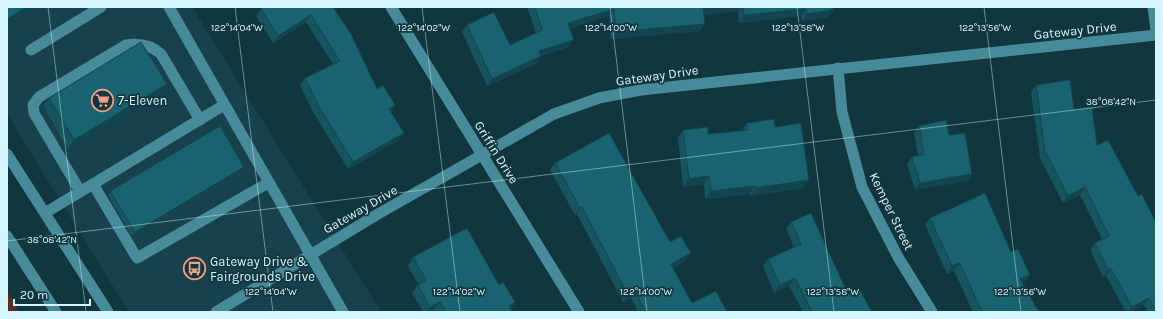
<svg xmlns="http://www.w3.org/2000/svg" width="1163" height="319" font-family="Karla,sans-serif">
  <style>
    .built { fill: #17424b }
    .green { fill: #5d2c21 }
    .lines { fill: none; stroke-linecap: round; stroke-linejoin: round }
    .service { stroke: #478b9a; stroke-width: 11 }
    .minor { stroke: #478b9a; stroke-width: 11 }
    .secondary { stroke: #478b9a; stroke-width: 11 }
    .wall { fill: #165460 }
    .shaded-wall { fill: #12454e }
    .building { fill: #196270; stroke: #12454e }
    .ticks { fill: none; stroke: #d4f5fd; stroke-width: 1; stroke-opacity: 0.45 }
    .labels { text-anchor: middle; stroke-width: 3.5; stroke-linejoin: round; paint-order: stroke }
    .street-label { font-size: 13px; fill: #d4f5fd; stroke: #12363e }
    .poi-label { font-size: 13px; fill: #d4f5fd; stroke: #12363e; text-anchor: start }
    .ticks-label { font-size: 10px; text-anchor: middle; fill: #d4f5fd; stroke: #12363e; stroke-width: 3.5; stroke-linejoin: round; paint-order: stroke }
  </style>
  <rect width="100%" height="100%" fill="#12363e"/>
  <!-- built -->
  <polygon class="built" points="7,7 192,7 381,312 129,312 7,114"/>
  <!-- green -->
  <polygon class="green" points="7,291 19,312 7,312"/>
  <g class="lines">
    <!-- service -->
    <g class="service">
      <polyline points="169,7 343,312"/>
      <polyline points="31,50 101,7"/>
      <polyline points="93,184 137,258 268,183"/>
      <path d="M80,191L34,113L33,105L39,97L126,45C139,43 151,45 161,54L200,120"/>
      <polyline points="45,213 224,105"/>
    </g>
    <!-- minor -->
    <g class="minor">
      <polyline points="391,7 579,312"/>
      <polyline points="1153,7 1156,30"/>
      <polyline points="838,68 842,112 862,187 898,257 932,312"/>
      <polyline points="216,312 378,214 554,114 599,98 641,90 1156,35"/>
    </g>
    <!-- secondary -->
    <g class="secondary">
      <polyline points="7,154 108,312"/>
      <polyline points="7,236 56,312"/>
    </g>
  </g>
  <!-- wall -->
  <g class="wall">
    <polygon points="333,7 377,89 395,105 391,112 399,140 348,169 313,112 300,85 305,78 333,64 306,22 273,43 256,16 261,9"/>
    <polygon points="527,7 833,7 833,10 828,17 802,21 801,16 739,23 738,11 704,15 700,31 611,39 609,16 570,28 568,47 541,56 536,64 487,86 462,32 467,25 510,45 536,33"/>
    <polygon points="167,84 160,93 68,149 43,106 49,98"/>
    <polygon points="1036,85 1074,109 1097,145 1138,196 1156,223 1156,312 1148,312 1144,305 1130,312 1126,312 1106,276 1103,277 1090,250 1095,243 1102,239 1080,195 1063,203 1040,158 1031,92"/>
    <polygon points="747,123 809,180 803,188 751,196 750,194 705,199 704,184 683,187 678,138 683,130 708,134 742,131"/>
    <polygon points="919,126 949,135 967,181 915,190 907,164 912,157 918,155 914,133"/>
    <polygon points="555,163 670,242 686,260 673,268 692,303 727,312 638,312 631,298 623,302 577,214 575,215 550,170"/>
    <polygon points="242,171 132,236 108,195 110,191"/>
    <polygon points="930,218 1011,252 1030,275 1024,282 1022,283 1039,312 973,312 954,271 947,274 925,225"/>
    <polygon points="791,222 848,294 872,312 803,312 789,286 774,293 763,266 768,259 794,247 786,229"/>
    <polygon points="413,257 499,285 515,302 511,309 512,312 435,312 434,310 431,312 423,312 412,293 418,284 408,266"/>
  </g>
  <!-- shaded-wall -->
  <g class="shaded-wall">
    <polygon points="27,7 37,7 7,25 7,19"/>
    <polygon points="715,7 740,7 738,11 698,16 703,8"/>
    <polygon points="869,7 884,7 867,9"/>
    <polygon points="614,9 609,16 563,31 568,23"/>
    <polygon points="806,9 801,16 739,23 744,15"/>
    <polygon points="833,10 828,17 802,21 807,14"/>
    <polygon points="311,15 306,22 273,43 278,36"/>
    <polygon points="705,24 700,31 611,39 616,32"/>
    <polygon points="574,40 568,47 534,59 539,51"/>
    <polygon points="541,56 536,64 487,86 492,79"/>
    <polygon points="167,84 160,93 68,149 74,140"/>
    <polygon points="395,105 390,112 389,109"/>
    <polygon points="404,133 399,140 348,169 353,162"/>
    <polygon points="244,167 242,171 132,236 135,232"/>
    <polygon points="972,174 967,181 915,190 920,183"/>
    <polygon points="709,176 704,184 683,187 689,179"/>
    <polygon points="809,180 803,188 751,196 756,188"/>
    <polygon points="756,186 750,194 705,199 711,191"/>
    <polygon points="1085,187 1080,195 1063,203 1068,196"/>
    <polygon points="582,207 577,214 575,215 580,208"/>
    <polygon points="691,253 686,260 666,271 671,264"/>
    <polygon points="960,263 954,271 947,274 952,266"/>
    <polygon points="1111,269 1106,276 1103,277 1108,270"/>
    <polygon points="1030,275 1024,282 1014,287 1020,279"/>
    <polygon points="795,278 789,286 774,293 780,285"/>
    <polygon points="635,291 631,298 623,302 628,295"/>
    <polygon points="1149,298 1144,305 1130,312 1128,312 1132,307"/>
    <polygon points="440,302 434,310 431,312 427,312 430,307"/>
    <polygon points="515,302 510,311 509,306"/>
  </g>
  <!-- building -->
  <g class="building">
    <polygon points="7,7 27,7 7,19"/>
    <polygon points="263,7 333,7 351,34 377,89 383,85 395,105 389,109 404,133 353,162 318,105 305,78 340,61 311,15 278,36 261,9"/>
    <polygon points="535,7 715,7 703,8 705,24 616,32 614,9 568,23 574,40 539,51 541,56 492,79 467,25 494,12 510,45 542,30"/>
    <polygon points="743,7 833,7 833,10 807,14 806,9 744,15"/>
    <polygon points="141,42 167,84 74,140 49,98"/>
    <polygon points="1070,80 1074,109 1092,107 1097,145 1108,140 1138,196 1142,194 1156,223 1156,311 1149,298 1132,307 1111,269 1108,270 1095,243 1109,236 1085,187 1068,196 1045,151 1036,85"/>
    <polygon points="774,119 775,127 801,123 809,180 756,188 756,186 711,191 709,176 689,179 683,130 708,127 708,134 748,130 747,123"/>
    <polygon points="946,120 949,135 965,133 972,174 920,183 912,157 924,154 919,126"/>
    <polygon points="220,126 244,167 135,232 110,191"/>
    <polygon points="609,133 670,242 681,236 691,253 671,264 692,303 716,291 727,312 646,312 635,291 628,295 582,207 580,208 555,163"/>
    <polygon points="985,193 1011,252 1018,249 1030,275 1020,279 1039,312 982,312 960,263 952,266 930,218"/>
    <polygon points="811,213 848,294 859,288 872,312 812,312 795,278 780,285 768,259 801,244 791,222"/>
    <polygon points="467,228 499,285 503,282 515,302 509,306 512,312 446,312 440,302 430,307 418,285 426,280 413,257"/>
  </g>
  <!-- ticks -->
  <path class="ticks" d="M48,7L86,312M235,7L273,312M422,7L460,312M610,7L647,312M797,7L834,312M984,7L1021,312M7,241L1156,100"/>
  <!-- icons -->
  <defs>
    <symbol id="supermarket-ring" viewBox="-11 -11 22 22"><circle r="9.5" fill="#12363e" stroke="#f49e89" stroke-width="1.5"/><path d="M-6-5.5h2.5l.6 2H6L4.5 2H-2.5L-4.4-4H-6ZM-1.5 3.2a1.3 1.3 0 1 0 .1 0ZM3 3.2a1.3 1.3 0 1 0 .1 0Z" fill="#f49e89"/></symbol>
    <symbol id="bus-ring" viewBox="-11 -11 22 22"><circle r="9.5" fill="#12363e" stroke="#f49e89" stroke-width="1.5"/><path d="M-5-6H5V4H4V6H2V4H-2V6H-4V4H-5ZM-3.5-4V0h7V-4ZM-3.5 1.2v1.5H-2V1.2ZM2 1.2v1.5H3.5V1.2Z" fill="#f49e89"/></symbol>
  </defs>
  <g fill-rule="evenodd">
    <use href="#supermarket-ring" x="90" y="88" width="25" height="25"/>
    <use href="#bus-ring" x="182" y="256" width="25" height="25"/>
  </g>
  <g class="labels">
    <!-- street labels -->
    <g class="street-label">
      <text transform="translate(1075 30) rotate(-6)" y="5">Gateway Drive</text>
      <text transform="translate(657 75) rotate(-8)" y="5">Gateway Drive</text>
      <text transform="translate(497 152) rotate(58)" y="5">Griffin Drive</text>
      <text transform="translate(360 209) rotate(-30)" y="5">Gateway Drive</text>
      <text transform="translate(892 211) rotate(64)" y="5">Kemper Street</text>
    </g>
    <!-- poi labels -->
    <g class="poi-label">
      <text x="118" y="105">7-Eleven</text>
      <text x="210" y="266">Gateway Drive &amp;<tspan x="210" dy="15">Fairgrounds Drive</tspan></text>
    </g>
  </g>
  <g class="ticks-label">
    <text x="237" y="31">122°14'04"W</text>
    <text x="424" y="31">122°14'02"W</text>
    <text x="611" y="31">122°14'00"W</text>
    <text x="798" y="31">122°13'58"W</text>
    <text x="985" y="31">122°13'56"W</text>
    <text x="1111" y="105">38°08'42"N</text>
    <text x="52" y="243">38°08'42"N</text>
    <text x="271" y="295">122°14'04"W</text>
    <text x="459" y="295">122°14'02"W</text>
    <text x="646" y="295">122°14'00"W</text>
    <text x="833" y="295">122°13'58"W</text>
    <text x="1020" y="295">122°13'56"W</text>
  </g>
  <!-- border -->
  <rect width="1163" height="319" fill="none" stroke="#d4f5fd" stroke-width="16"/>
  <!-- scale -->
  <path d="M14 299v6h76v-6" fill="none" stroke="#d4f5fd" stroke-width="2"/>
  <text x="20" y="299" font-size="12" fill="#d4f5fd" stroke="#12363e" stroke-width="3" paint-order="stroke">20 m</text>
</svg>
